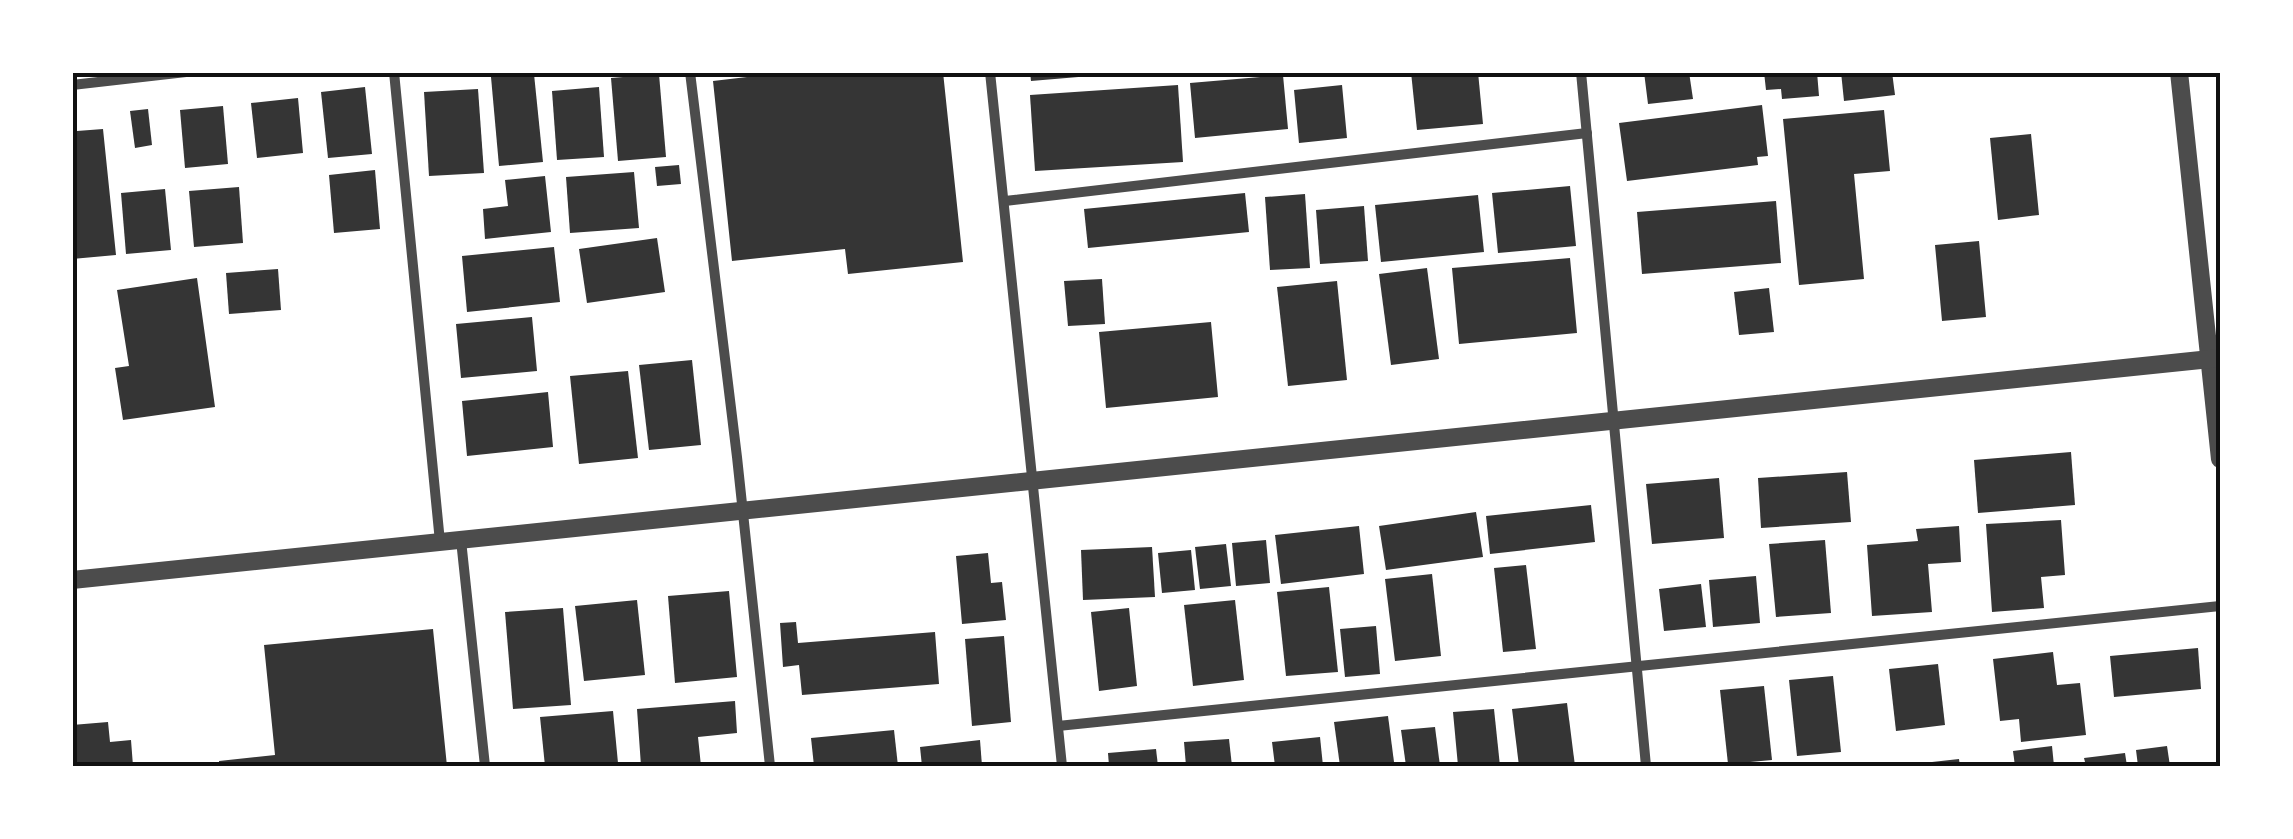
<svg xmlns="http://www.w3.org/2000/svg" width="2293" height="839" font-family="Poppins,sans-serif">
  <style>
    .building { fill: #353535 }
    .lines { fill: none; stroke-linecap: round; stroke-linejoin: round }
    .minor { stroke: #4c4c4c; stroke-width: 10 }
    .tertiary { stroke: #4c4c4c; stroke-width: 18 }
    .neatline { fill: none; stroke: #111; stroke-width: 4 }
  </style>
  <rect width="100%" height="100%" fill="#fff"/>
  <!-- building -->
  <g class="building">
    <polygon points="747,72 943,72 963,262 848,274 845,249 732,261 713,81 747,77"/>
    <polygon points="1030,72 1102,72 1102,75 1031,81"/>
    <polygon points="1411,72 1478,72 1483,124 1417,130"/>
    <polygon points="1644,72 1689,72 1693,99 1648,104"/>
    <polygon points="1764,72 1817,72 1819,96 1782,99 1781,89 1766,90"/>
    <polygon points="1841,72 1892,72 1895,95 1844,101"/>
    <polygon points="534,74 543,162 499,166 491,77"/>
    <polygon points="659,74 666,157 618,161 611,78"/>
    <polygon points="1283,75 1288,129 1195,138 1190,83"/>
    <polygon points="1178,85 1183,162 1035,171 1030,95"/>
    <polygon points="1342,85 1347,138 1299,143 1294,90"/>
    <polygon points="365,87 372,154 328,158 321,92"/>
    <polygon points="599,87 604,157 557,160 552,91"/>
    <polygon points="478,89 484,173 429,176 424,92"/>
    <polygon points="298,98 303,153 257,158 251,103"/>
    <polygon points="1762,105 1768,156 1757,157 1758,165 1627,181 1619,123"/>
    <polygon points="223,106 228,164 185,168 180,110"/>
    <polygon points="148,109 152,145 135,148 130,111"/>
    <polygon points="1884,110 1890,171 1854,174 1864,279 1799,285 1783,119"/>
    <polygon points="76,120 77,131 103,129 116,255 72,259 72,121"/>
    <polygon points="2031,134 2039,215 1998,220 1990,138"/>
    <polygon points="679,165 681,184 657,186 655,167"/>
    <polygon points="375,170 380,229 334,233 329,175"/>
    <polygon points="634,172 639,228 570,233 566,177"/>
    <polygon points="545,176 551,232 485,239 483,209 508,206 505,180"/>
    <polygon points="1570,186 1576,246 1498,253 1492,193"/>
    <polygon points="239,187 243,243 194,247 189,191"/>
    <polygon points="165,189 171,250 126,254 121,193"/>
    <polygon points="1245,193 1249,232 1088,248 1084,209"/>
    <polygon points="1305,194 1310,268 1270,270 1265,197"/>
    <polygon points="1478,195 1484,252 1381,262 1375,205"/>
    <polygon points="1776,201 1781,263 1642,274 1637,212"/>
    <polygon points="1364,206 1368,261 1320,264 1316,210"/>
    <polygon points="657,238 665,292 587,303 579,249"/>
    <polygon points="1979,241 1986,317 1942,321 1935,245"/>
    <polygon points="554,247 560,302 467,312 462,256"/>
    <polygon points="1570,258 1577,333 1459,344 1452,268"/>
    <polygon points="1427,268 1439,359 1391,365 1379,274"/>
    <polygon points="278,269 281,310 229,314 226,273"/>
    <polygon points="197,278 215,407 123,420 115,368 129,366 117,290"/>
    <polygon points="1102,279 1105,324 1068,326 1064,281"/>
    <polygon points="1337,281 1347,380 1288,386 1277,287"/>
    <polygon points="1769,288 1774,332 1739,335 1734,292"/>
    <polygon points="532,317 537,371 461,378 456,324"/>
    <polygon points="1211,322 1218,397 1106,408 1099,332"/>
    <polygon points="692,360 701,445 649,450 639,365"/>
    <polygon points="628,371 638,458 579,464 570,376"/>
    <polygon points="548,392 553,447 467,456 462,401"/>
    <polygon points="2071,452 2075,505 1978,513 1974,460"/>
    <polygon points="1847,472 1851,522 1761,528 1758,478"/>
    <polygon points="1719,478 1724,538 1652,544 1646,484"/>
    <polygon points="1591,505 1595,542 1490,554 1486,516"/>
    <polygon points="1476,512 1483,557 1386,570 1379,526"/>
    <polygon points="2061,520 2065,575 2041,577 2044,608 1992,612 1986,524"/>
    <polygon points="1359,526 1364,574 1281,584 1275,535"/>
    <polygon points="1959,526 1961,562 1928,564 1932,612 1872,616 1867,545 1918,541 1916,529"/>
    <polygon points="1266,540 1270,583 1236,586 1232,543"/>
    <polygon points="1825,540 1831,613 1776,617 1769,544"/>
    <polygon points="1226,544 1231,586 1200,589 1195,547"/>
    <polygon points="1152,547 1155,597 1083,600 1081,550"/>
    <polygon points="1191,550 1195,590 1162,593 1158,553"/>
    <polygon points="988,553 991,583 1002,582 1006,620 962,624 956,556"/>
    <polygon points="1526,565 1536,649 1503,652 1494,568"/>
    <polygon points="1432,574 1441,656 1395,661 1385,579"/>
    <polygon points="1756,576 1760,623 1713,627 1709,580"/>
    <polygon points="1701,584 1706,627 1664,631 1659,589"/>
    <polygon points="1329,587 1338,672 1286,676 1277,592"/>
    <polygon points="729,591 737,677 675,683 668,596"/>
    <polygon points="637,600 645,675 584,681 575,606"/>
    <polygon points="1235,600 1244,680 1193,686 1184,605"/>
    <polygon points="563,608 571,705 513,709 505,612"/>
    <polygon points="1129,608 1137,686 1099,691 1091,612"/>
    <polygon points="796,622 798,643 935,632 939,684 802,695 799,665 783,667 780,623"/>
    <polygon points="1376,626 1380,674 1345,677 1340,629"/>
    <polygon points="433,629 447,766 219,766 219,761 275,755 264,645"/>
    <polygon points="1004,636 1011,722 972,726 965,639"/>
    <polygon points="2198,648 2201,689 2114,697 2110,656"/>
    <polygon points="2053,652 2057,685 2080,683 2086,735 2021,742 2019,719 2000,721 1993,659"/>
    <polygon points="1938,664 1945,725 1896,731 1889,669"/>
    <polygon points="1833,676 1841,752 1797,756 1789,680"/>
    <polygon points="1764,686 1772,760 1728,764 1720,690"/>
    <polygon points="735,701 737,733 698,737 701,766 641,766 637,709"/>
    <polygon points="1567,703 1575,766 1519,766 1512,709"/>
    <polygon points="1494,709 1500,766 1458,766 1453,712"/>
    <polygon points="613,711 618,763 545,766 540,717"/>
    <polygon points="1388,716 1394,762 1340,766 1334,722"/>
    <polygon points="108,722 110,742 131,740 133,766 72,766 72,725"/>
    <polygon points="1435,727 1440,766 1406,766 1401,730"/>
    <polygon points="894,730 898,766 814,766 811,738"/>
    <polygon points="1320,737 1323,766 1275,766 1272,742"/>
    <polygon points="1229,739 1232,766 1186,766 1184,742"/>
    <polygon points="980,740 982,766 922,766 920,747"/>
    <polygon points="2052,746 2054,766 2015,766 2013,751"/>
    <polygon points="2167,746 2170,766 2138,766 2136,750"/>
    <polygon points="1156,749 1158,766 1109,766 1108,753"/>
    <polygon points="2125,753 2127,766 2086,766 2084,758"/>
    <polygon points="1959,759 1960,766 1914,766 1914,764"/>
  </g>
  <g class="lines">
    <!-- minor -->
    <g class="minor">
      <polyline points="394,72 440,542"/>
      <polyline points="690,72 737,457 770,766"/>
      <polyline points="990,72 1062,766"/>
      <polyline points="1581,72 1646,766"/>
      <polyline points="72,85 186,72"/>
      <polyline points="1005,201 1587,133"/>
      <polyline points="461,540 485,766"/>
      <polyline points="1058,726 2220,606"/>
    </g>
    <!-- tertiary -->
    <g class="tertiary">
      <polyline points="2179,72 2220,459"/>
      <polyline points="72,580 2220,358"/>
    </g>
  </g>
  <!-- border -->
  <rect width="2293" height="839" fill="none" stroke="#ffffff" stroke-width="150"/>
  <rect x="75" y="75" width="2143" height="689" class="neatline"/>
</svg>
